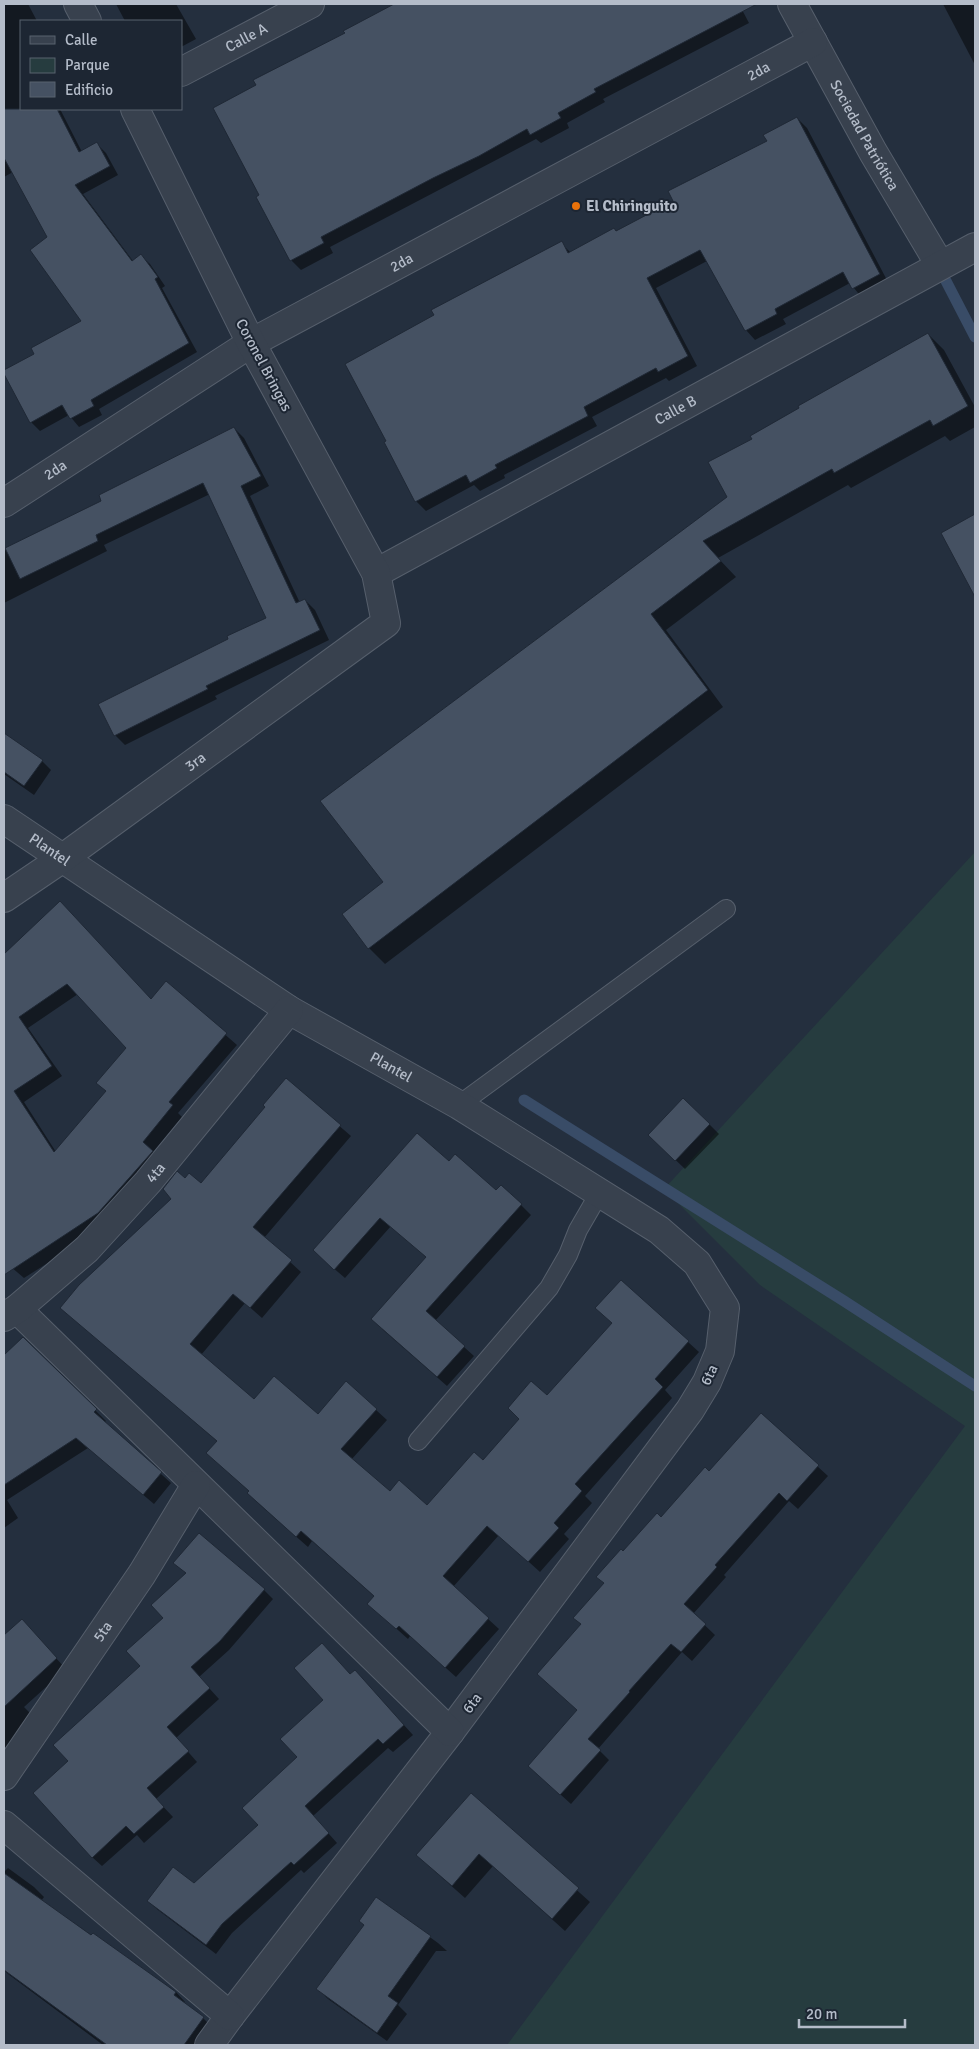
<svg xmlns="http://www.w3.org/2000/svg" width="979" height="2049" font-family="Signika,sans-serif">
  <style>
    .green { fill: #263c3f }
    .shadow { fill: #0007; fill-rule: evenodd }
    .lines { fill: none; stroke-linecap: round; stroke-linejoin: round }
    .stream { stroke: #394c67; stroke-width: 11 }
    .building { fill: #455162; stroke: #1f2835; fill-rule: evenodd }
    .lane-casing { stroke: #565f6c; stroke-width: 20 }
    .street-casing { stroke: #565f6c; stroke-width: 30 }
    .lane { stroke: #38414e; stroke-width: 18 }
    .street { stroke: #38414e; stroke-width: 28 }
    .food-dot { fill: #e8710a; stroke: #1d2633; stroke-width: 2 }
    .labels { text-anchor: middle; stroke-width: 4; stroke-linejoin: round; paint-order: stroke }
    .street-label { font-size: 15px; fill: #b4bcc9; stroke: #1d2633 }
    .poi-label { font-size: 15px; font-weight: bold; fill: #b4bcc9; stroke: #1d2633; text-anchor: start }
  </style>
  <rect width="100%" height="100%" fill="#242f3e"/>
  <!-- green -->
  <polygon class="green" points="975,852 975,2045 507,2045 965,1426 760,1285 664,1189"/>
  <!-- shadow -->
  <g class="shadow">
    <polygon points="4,4 28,4 37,21 21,21 21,109 60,109 82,152 97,144 106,153 118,175 83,194 133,261 141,256 150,264 165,286 162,288 197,352 99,409 102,415 79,427 69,415 40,431 31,422 36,354 83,321 48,238 13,172 4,177"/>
    <polygon points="116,4 176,4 196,39 181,47 181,21 125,21"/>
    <polygon points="397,4 739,4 749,23 603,99 605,102 567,123 569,128 541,143 536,139 330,247 333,253 301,270 291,260 260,196 346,34 345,32"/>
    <polygon points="943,4 975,4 975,65"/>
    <polygon points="797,118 807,128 889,284 862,298 850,283 783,319 786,324 755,340 746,330 707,261 656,288 697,366 669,381 666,378 592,417 597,426 504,475 505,478 480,491 474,485 426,511 416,501 561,243 571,253 675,202 768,142"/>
    <polygon points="928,334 944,350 975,407 975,427 950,441 945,436 851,488 848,485 718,558 736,577 666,630 723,707 385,964 369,948 385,883 729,497 754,439"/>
    <polygon points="234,428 244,438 269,486 250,496 300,603 305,600 315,610 329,640 215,696 217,699 125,745 115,735 230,640 267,618 210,494 104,545 107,551 4,603 4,551 103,501"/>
    <polygon points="975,516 975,583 943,533"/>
    <polygon points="4,734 42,761 51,770 34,795 4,774"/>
    <path d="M30,942L151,1001L166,983L237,1045L178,1113L182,1117L153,1152L163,1162L109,1224L24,1278L4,1261V1159L5,1158L4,1156V959ZM78,994L127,1047L98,1083L107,1092L56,1152L24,1102L62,1076L28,1028Z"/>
    <polygon points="286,1080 351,1136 264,1238 301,1272 262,1318 245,1303 201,1355 254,1400 318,1415 376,1410 387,1420 351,1460 390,1493 427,1507 483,1462 547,1397 688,1342 699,1352 665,1390 672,1398 585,1496 592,1503 564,1534 569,1539 540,1572 499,1535 453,1587 499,1629 456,1677 410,1636 408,1639 380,1614 375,1597 312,1541 308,1547 259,1504 250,1492 218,1463 218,1442 62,1308 173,1199 185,1179 201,1185 267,1107"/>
    <polygon points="709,1124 719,1134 685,1169 660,1145"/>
    <polygon points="449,1162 521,1205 531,1215 435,1321 474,1356 447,1386 382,1329 427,1258 391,1226 345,1278 324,1260"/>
    <polygon points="23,1339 106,1421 104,1423 171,1483 154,1504 88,1448 7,1500 18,1518 4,1528 4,1357"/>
    <polygon points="761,1415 828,1476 798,1509 789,1501 724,1575 726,1577 693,1614 715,1635 692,1661 682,1652 598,1749 609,1760 571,1804 529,1766 579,1711 582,1625 624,1553 709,1473"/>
    <polygon points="175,1563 264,1590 273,1599 229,1650 199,1677 219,1699 176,1738 197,1762 156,1799 173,1817 144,1843 137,1835 102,1866 92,1857 70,1762 142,1666 187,1574"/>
    <polygon points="22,1621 66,1669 24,1707 36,1719 4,1749 4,1637"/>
    <polygon points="350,1676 364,1681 413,1735 393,1752 388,1748 313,1816 337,1843 304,1873 301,1870 232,1933 216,1954 158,1910 148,1901 194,1884 260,1826"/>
    <polygon points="471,1795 590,1902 565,1931 493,1866 465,1898 430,1867"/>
    <polygon points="8,1868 34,1887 44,1897 41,1901 176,1992 185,2002 184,2004 203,2018 213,2028 200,2045 103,2045 8,1974 4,1970 4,1957 10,1948 4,1944 4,1872"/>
    <polygon points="377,1899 438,1943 447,1951 436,1951 398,2005 407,2014 387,2041 328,1999 318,1989 365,1926"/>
  </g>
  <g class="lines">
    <!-- stream -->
    <g class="stream">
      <polyline points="946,281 975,337"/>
      <polyline points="524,1100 844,1301 975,1386"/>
    </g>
  </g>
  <!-- building -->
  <g class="building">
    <polygon points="394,4 757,4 594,89 596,92 558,113 561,118 530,135 527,129 479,156 433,178 321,237 324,243 290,261 256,197 259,195 213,108 256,85 253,80 345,33 343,31"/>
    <polygon points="4,109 57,109 79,152 97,142 110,166 75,185 132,261 141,254 158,277 155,279 189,343 91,400 94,406 70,419 62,405 30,423 4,374 4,370 34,354 31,348 81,321 30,250 47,237 4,158"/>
    <polygon points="797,117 880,274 852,289 843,272 775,309 777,314 745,331 700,250 647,278 688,356 658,372 656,368 584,407 588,416 495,465 497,468 470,483 466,475 415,502 384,442 386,441 345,364 434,315 431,310 562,241 568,253 614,228 616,231 673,201 668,191 767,141 763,135"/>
    <polygon points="928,333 968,406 933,426 930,420 834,473 832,469 703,541 721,561 651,614 708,690 368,949 342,914 383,882 320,801 727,497 708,462 752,439 750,436 799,408 798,406"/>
    <polygon points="234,427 261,476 241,486 296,603 305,599 320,630 206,686 208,689 114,736 98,704 228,639 227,636 266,618 203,483 96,535 98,541 20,579 5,548 101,501 99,495"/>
    <polygon points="975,514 975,597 941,533"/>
    <polygon points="4,733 43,760 24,786 4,772"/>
    <path d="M60,901L151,999L166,981L227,1033L169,1102L173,1105L143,1142L153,1151L98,1213L4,1275V954ZM67,984L126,1048L96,1083L106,1091L54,1152L14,1091L52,1066L19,1017Z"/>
    <polygon points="286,1078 341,1125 253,1227 292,1260 250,1308 233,1294 190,1344 254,1399 274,1376 318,1414 346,1381 377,1409 341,1449 390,1491 399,1480 427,1505 474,1452 483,1460 519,1419 508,1408 531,1381 547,1395 612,1323 595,1308 621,1280 689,1341 655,1379 663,1387 575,1484 582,1491 554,1523 559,1528 528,1562 487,1526 443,1576 489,1618 445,1668 399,1626 396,1629 367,1604 374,1596 301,1531 296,1537 247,1493 249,1491 206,1453 217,1441 60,1308 79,1285 171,1199 163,1189 177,1171 185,1178 189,1173 201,1183 265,1107 263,1105"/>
    <polygon points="683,1098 710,1124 675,1161 648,1135"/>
    <polygon points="417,1133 449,1161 455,1154 496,1190 501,1185 522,1204 426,1311 465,1346 437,1377 371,1319 426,1257 380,1218 334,1270 313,1250"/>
    <polygon points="23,1337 97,1409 94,1412 162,1472 143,1495 76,1438 4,1485 4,1355"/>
    <polygon points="761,1413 819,1465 787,1501 779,1493 715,1565 717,1567 684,1604 706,1624 681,1652 671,1644 629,1691 630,1692 588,1739 601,1750 560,1795 528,1766 577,1710 537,1674 581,1624 573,1618 604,1583 596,1577 621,1549 623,1551 657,1513 661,1517 705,1467 709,1471"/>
    <polygon points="199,1533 265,1589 220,1641 191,1667 210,1688 167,1727 189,1751 147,1788 164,1807 134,1834 126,1826 92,1858 33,1793 68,1761 53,1745 140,1666 126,1651 163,1618 151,1605 186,1573 173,1563"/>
    <polygon points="22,1619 57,1658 4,1707 4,1635"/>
    <polygon points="322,1643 350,1674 355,1670 404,1725 383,1744 378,1739 305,1806 329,1833 294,1865 291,1862 222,1924 206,1945 147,1901 173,1867 194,1883 258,1825 242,1808 297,1757 280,1739 323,1700 294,1668"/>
    <polygon points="471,1793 579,1888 552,1919 479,1854 452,1886 416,1855"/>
    <polygon points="4,1873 91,1935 93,1933 176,1992 174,1995 204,2017 184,2045 107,2045 4,1970"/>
    <polygon points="376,1897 431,1936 388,1996 398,2003 377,2033 316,1989 364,1925 359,1921"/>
  </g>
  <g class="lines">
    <defs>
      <g id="lane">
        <polyline points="459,1105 726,909"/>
        <polyline points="418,1441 549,1288 568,1255 578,1230 600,1192"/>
      </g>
      <g id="street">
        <polyline points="78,4 87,21"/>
        <path id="s1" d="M792,4L873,152L940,265"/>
        <path id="s2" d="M181,72L310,4"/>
        <path id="s3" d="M4,503L251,343L813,42"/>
        <path id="s4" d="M376,573L975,247"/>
        <path id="s5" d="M4,819L289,1010L459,1105L659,1230L697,1263L725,1308L720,1351L707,1382L690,1410L450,1732L230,2016L209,2045"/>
        <path id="s6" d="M4,898L63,858L386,623L376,573L251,343L135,109"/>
        <polyline points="17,1309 450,1732"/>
        <path id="s7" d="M4,1317L17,1309L87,1249L148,1182L289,1010"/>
        <path id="s8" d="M4,1776L142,1574L196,1485"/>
        <polyline points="4,1825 230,2016"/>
      </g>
    </defs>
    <!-- lane casing -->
    <use href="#lane" class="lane-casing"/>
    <!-- street casing -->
    <use href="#street" class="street-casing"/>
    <!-- lane -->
    <use href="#lane" class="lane"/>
    <!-- street -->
    <use href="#street" class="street"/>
  </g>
  <!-- markers -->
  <circle class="food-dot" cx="576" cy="206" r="5"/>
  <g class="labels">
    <!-- street labels -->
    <g class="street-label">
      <text dy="5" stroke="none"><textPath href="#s2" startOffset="74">Calle A</textPath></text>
      <text dy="5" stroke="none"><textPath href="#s3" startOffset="870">2da</textPath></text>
      <text dy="5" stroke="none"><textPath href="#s1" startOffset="150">Sociedad Patriótica</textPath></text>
      <text dy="5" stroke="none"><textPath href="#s3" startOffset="465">2da</textPath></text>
      <text transform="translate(264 365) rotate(62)" y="5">Coronel Bringas</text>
      <text dy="5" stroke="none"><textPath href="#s4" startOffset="341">Calle B</textPath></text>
      <text dy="5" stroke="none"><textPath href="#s3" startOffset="61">2da</textPath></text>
      <text dy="5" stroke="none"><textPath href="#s6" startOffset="235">3ra</textPath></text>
      <text dy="5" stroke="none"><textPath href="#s5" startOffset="55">Plantel</textPath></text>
      <text dy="5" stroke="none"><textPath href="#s5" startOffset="460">Plantel</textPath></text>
      <text dy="5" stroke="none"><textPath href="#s7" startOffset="210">4ta</textPath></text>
      <text transform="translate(709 1375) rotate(-64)" y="5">6ta</text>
      <text dy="5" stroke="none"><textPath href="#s8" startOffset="175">5ta</textPath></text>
      <text transform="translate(472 1703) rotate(-53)" y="5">6ta</text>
    </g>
    <!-- poi labels -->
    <g class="poi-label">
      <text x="586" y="211">El Chiringuito</text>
    </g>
  </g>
  <!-- border -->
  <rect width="979" height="2049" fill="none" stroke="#b4bcc9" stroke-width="10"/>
  <!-- legend -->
  <rect x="20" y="20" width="162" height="90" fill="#1d2633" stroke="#59626f"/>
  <rect x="30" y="36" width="25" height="8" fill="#38414e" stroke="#59626f"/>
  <text x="65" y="45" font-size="15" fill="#b4bcc9">Calle</text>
  <rect x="30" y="58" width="25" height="15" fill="#263c3f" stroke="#59626f"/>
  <text x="65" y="70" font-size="15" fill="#b4bcc9">Parque</text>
  <rect x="30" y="82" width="25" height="15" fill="#455162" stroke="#59626f"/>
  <text x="65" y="95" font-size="15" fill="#b4bcc9">Edificio</text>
  <!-- scale -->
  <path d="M799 2019v8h106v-8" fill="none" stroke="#b4bcc9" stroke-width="2.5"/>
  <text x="806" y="2019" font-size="15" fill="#b4bcc9" stroke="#1d2633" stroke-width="4" paint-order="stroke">20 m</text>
</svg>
